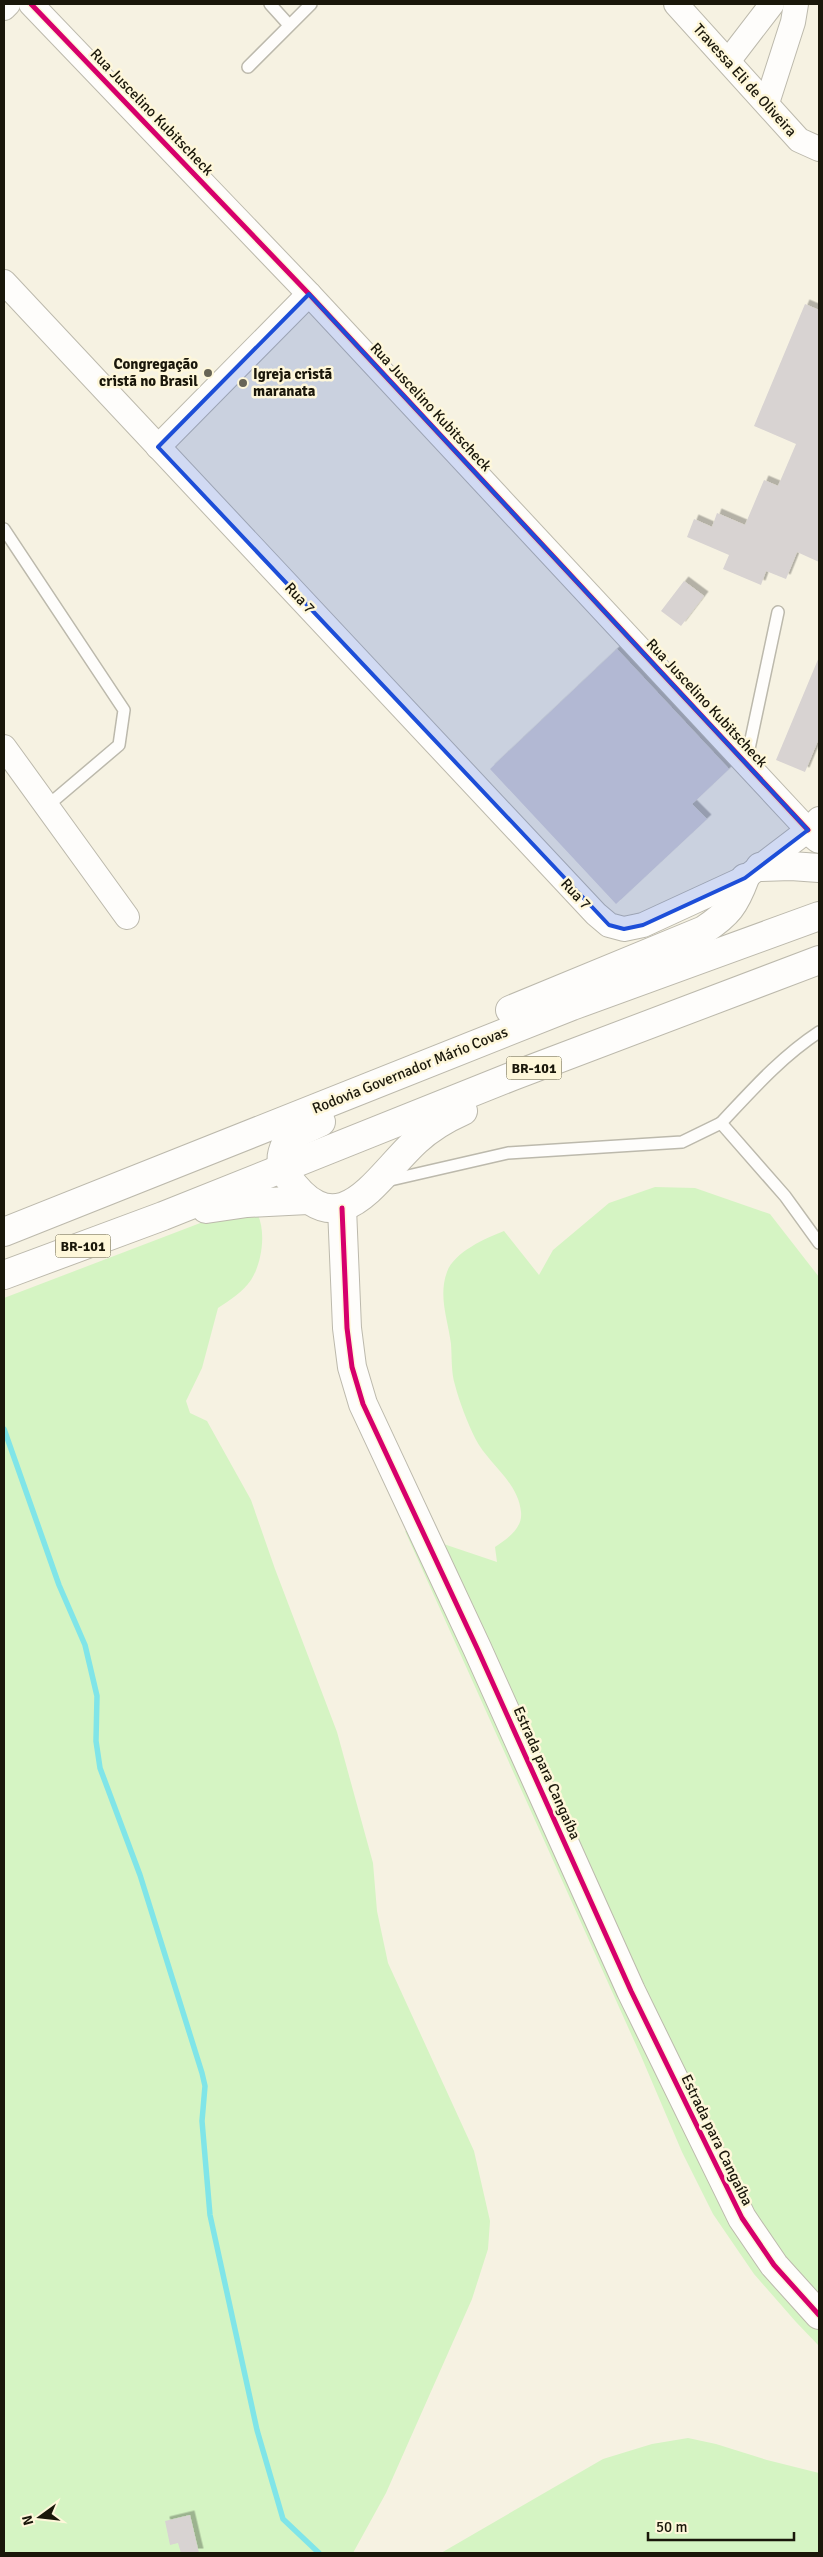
<svg xmlns="http://www.w3.org/2000/svg" width="823" height="2557" font-family="Signika,sans-serif">
  <style>
    .green { fill: #d5f4c3 }
    .lines { fill: none; stroke-linecap: round; stroke-linejoin: round }
    .stream { stroke: #80e5e8; stroke-width: 5.5 }
    .building { fill: #d8d3d2; filter: url(#shadow) }
    .lane-casing { stroke: #bcb9ac; stroke-width: 14 }
    .street-casing { stroke: #bcb9ac; stroke-width: 26 }
    .secondary-casing { stroke: #bcb9ac; stroke-width: 30 }
    .highway-casing { stroke: #bcb9ac; stroke-width: 30 }
    .lane { stroke: #fefdfb; stroke-width: 11 }
    .street { stroke: #fefdfb; stroke-width: 24 }
    .secondary { stroke: #fefdfb; stroke-width: 28 }
    .highway { stroke: #fefdfb; stroke-width: 28 }
    .cycleway-casing { stroke: #fef7da; stroke-width: 8 }
    .cycleway { stroke: #d6006c; stroke-width: 5 }
    .marked { fill: #1d4ed8; fill-opacity: 0.2; stroke: #1d4ed8; stroke-width: 4; stroke-linejoin: round }
    .poi-dot { fill: #676456; stroke: #fef7da; stroke-width: 2 }
    .labels { text-anchor: middle; stroke-width: 5; stroke-linejoin: round; paint-order: stroke }
    .shield { fill: #fef7da; stroke: #5e5a48; stroke-width: 1 }
    .shield-label { font-size: 14px; font-weight: bold; fill: #1a170a }
    .street-label { font-size: 15px; fill: #1a170a; stroke: #fef7da }
    .poi-label { font-size: 15px; font-weight: bold; fill: #1a170a; stroke: #fef7da; text-anchor: end }
  </style>
  <defs>
    <filter id="shadow"><feDropShadow dx="4.5" dy="-4.5" stdDeviation="0" flood-color="#0004"/></filter>
  </defs>
  <rect width="100%" height="100%" fill="#f6f2e2"/>
  <!-- green -->
  <g class="green">
    <path d="M655,1187L695,1188L770,1214L819,1277V2346L796,2322L754,2274L713,2214L682,2152L641,2056L405,1531L497,1562L495,1547C507,1539 523,1528 521,1512C518,1481 488,1464 475,1438C468,1424 459,1401 455,1385C451,1372 452,1357 451,1344C448,1320 438,1296 447,1272C454,1252 486,1238 504,1231L539,1275L553,1250L609,1203Z"/>
    <path d="M237,1209L258,1215C266,1233 262,1263 251,1280C243,1292 230,1300 218,1308L202,1368L186,1401L190,1413L207,1421L251,1500L275,1569L337,1732L373,1863L377,1911L388,1963L474,2151L490,2221L488,2249L472,2299L386,2493L353,2553H4V1298Z"/>
    <polygon points="688,2438 716,2444 767,2460 819,2473 819,2553 441,2553 603,2459 652,2444"/>
  </g>
  <g class="lines">
    <!-- stream -->
    <polyline class="stream" points="4,1429 59,1585 85,1645 97,1696 96,1741 100,1768 140,1875 202,2073 205,2086 202,2121 210,2215 257,2430 283,2519 319,2553"/>
  </g>
  <!-- building -->
  <g class="building">
    <polygon points="805,304 819,310 819,562 797,552 786,579 766,571 761,585 723,569 729,555 687,537 694,519 712,527 717,513 745,525 764,480 778,486 796,444 754,426"/>
    <polygon points="684,581 704,596 681,626 661,611"/>
    <polygon points="617,649 729,769 692,804 707,819 616,904 490,769"/>
    <polygon points="819,657 819,738 805,772 776,760"/>
    <polygon points="190,2515 199,2553 181,2553 178,2543 170,2545 165,2521"/>
  </g>
  <g class="lines">
    <defs>
      <g id="lane">
        <polyline points="270,4 289,25"/>
        <polyline points="248,67 311,4"/>
        <polyline points="4,529 124,710 119,745 46,807"/>
        <polyline points="746,763 778,612"/>
        <path d="M721,1123C752,1090 781,1057 819,1032"/>
        <polyline points="386,1181 508,1153 682,1142 721,1123 785,1196 819,1243"/>
      </g>
      <g id="street">
        <polyline points="31,4 309,294 808,830"/>
        <polyline points="676,4 799,140 819,149"/>
        <polyline points="4,8 8,4"/>
        <polyline points="729,60 772,4"/>
        <polyline points="767,103 793,22 796,4"/>
        <polyline points="4,282 596,914 609,925 624,929 643,925 745,878 808,830 819,819"/>
        <polyline points="158,447 309,294"/>
        <polyline points="4,747 127,917"/>
      </g>
      <polyline id="secondary" points="342,1208 347,1328 352,1367 363,1404 477,1648 631,1991 742,2218 774,2265 819,2315"/>
      <g id="highway">
        <polyline points="808,830 819,839"/>
        <polyline points="760,867 791,866 819,868"/>
        <path d="M510,1010L704,930C728,914 735,905 745,878"/>
        <path d="M321,1122L289,1137C282,1150 277,1163 287,1176C339,1250 375,1179 416,1141C430,1128 445,1119 463,1111"/>
        <polyline points="206,1209 247,1203 308,1200"/>
        <polyline points="4,1232 572,1006 819,916"/>
        <polyline points="4,1275 163,1216 513,1076 819,960"/>
      </g>
    </defs>
    <!-- lane casing -->
    <use href="#lane" class="lane-casing"/>
    <!-- street casing -->
    <use href="#street" class="street-casing"/>
    <!-- secondary casing -->
    <use href="#secondary" class="secondary-casing"/>
    <!-- highway casing -->
    <use href="#highway" class="highway-casing"/>
    <!-- lane -->
    <use href="#lane" class="lane"/>
    <!-- street -->
    <use href="#street" class="street"/>
    <!-- secondary -->
    <use href="#secondary" class="secondary"/>
    <!-- highway -->
    <use href="#highway" class="highway"/>
    <defs>
      <g id="cycleway">
        <polyline points="31,4 309,294 808,830"/>
        <polyline points="342,1208 347,1328 352,1367 363,1404 477,1648 631,1991 742,2218 774,2265 819,2315"/>
      </g>
    </defs>
    <!-- cycleway casing -->
    <use href="#cycleway" class="cycleway-casing"/>
    <!-- cycleway -->
    <use href="#cycleway" class="cycleway"/>
  </g>
  <!-- marked area -->
  <path class="marked" d="M309,294L808,830L745,878L643,925L624,929L609,925L158,447Z"/>
  <!-- markers -->
  <g class="poi-dot">
    <circle cx="208" cy="373" r="5"/>
    <circle cx="243" cy="383" r="5"/>
  </g>
  <g class="labels">
    <!-- shield labels -->
    <g class="shield">
      <rect x="506.5" y="1056.5" width="55" height="23" rx="4"/>
      <rect x="55.5" y="1234.5" width="55" height="23" rx="4"/>
    </g>
    <g class="shield-label">
      <text x="534" y="1073">BR-101</text>
      <text x="83" y="1251">BR-101</text>
    </g>
    <!-- street labels -->
    <g class="street-label">
      <text transform="translate(745 80) rotate(48)" y="5">Travessa Eli de Oliveira</text>
      <text transform="translate(152 112) rotate(46)" y="5">Rua Juscelino Kubitscheck</text>
      <text transform="translate(431 407) rotate(47)" y="5">Rua Juscelino Kubitscheck</text>
      <text transform="translate(300 598) rotate(47)" y="5">Rua 7</text>
      <text transform="translate(707 703) rotate(47)" y="5">Rua Juscelino Kubitscheck</text>
      <text transform="translate(576 894) rotate(47)" y="5">Rua 7</text>
      <text transform="translate(410 1070) rotate(-22)" y="5">Rodovia Governador Mário Covas</text>
      <text transform="translate(547 1773) rotate(66)" y="5">Estrada para Cangaíba</text>
      <text transform="translate(717 2140) rotate(64)" y="5">Estrada para Cangaíba</text>
    </g>
    <!-- poi labels -->
    <g class="poi-label">
      <text x="198" y="369">Congregação<tspan x="198" dy="17">cristã no Brasil</tspan></text>
      <text x="253" y="379" text-anchor="start">Igreja cristã<tspan x="253" dy="17">maranata</tspan></text>
    </g>
  </g>
  <!-- border -->
  <rect width="823" height="2557" fill="none" stroke="#1a170a" stroke-width="10"/>
  <!-- north arrow -->
  <g transform="translate(40 2517) rotate(255)" stroke="#fef7da" stroke-width="4" paint-order="stroke">
  <path d="M0-4L9 19L0 12L-9 19Z" fill="#1a170a"/>
  <text y="-8" font-size="14" font-weight="bold" text-anchor="middle" fill="#1a170a">N</text>
  </g>
  <!-- scale -->
  <path d="M648 2532v8h146v-8" fill="none" stroke="#1a170a" stroke-width="2.5"/>
  <text x="656" y="2532" font-size="15" fill="#1a170a" stroke="#fef7da" stroke-width="4" paint-order="stroke">50 m</text>
</svg>
